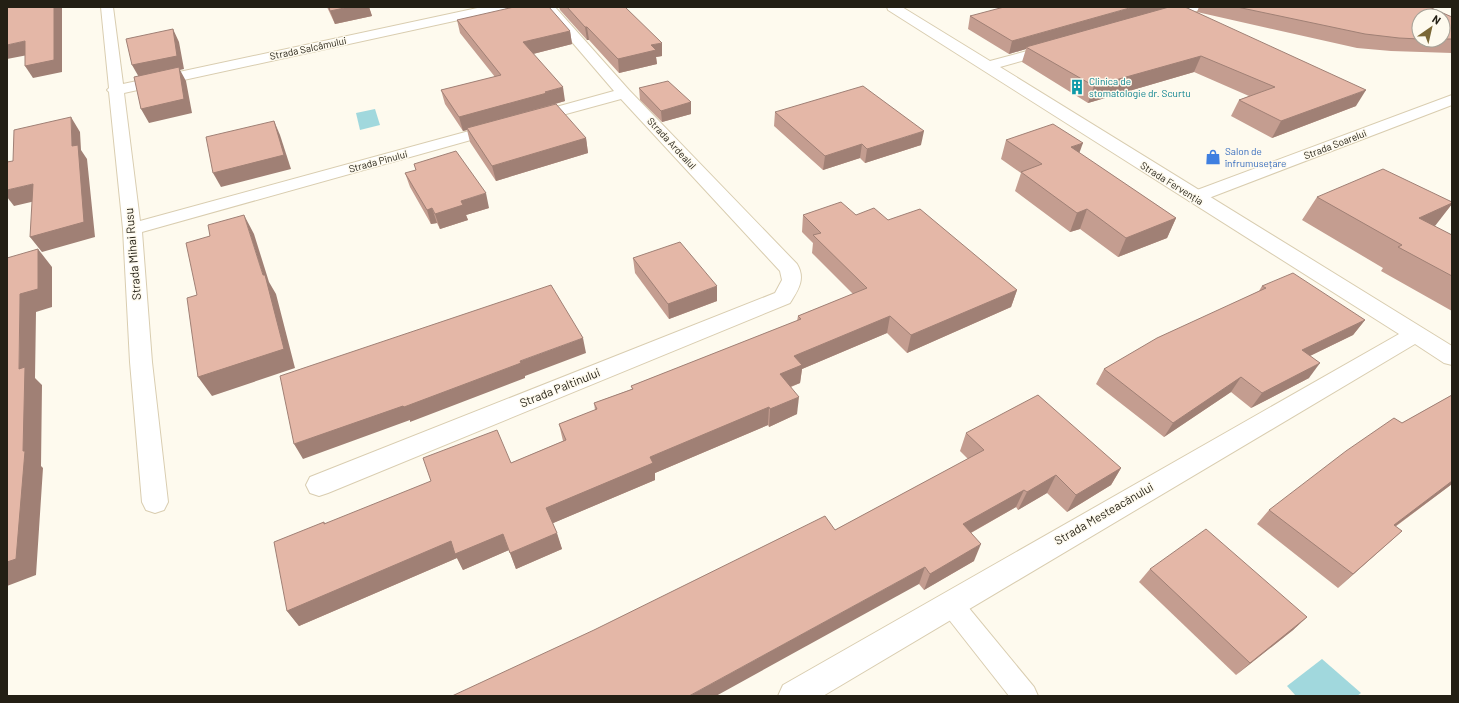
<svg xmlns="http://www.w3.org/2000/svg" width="1459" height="703" font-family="Barlow,sans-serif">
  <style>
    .water { fill: #a1d8dd }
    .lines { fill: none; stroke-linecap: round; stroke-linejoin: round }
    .service-casing { stroke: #d9cdb0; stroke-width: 2 }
    .minor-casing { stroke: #d9cdb0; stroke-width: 2 }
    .tertiary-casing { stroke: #d9cdb0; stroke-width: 2 }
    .service { fill: #fff; fill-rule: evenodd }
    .minor { fill: #fff; fill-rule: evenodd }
    .tertiary { fill: #fff; fill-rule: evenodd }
    .wall { fill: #c49d90; fill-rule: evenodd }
    .shaded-wall { fill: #a08075 }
    .building { fill: #e4b7a7; stroke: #a08075 }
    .labels { text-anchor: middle; stroke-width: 3; stroke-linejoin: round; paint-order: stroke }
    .far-street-label { font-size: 10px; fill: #231f14; stroke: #fefaee }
    .far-culture-label { font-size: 10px; fill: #0d838f; stroke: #fefaee; text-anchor: start }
    .far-shop-label { font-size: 10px; fill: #366cbe; stroke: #fefaee; text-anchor: start }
    .street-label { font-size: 12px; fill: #231f14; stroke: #fefaee }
  </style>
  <rect width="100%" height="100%" fill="#fefaee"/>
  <!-- water -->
  <g class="water">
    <polygon points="375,109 380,125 360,130 356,113"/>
    <polygon points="1322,659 1361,693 1357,696 1296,696 1287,686"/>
  </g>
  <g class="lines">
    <defs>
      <polygon id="service" points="951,593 959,596 1034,687 1038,696 1009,696 943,612 939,604 943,596"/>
      <g id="minor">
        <polygon points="101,7 113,7 123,84 482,7 506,7 505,10 500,11 124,93 140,221 491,125 497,123 503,125 505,128 503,131 142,232 152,362 168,502 164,510 155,513 146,510 142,502 130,362 123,229 109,92 107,90 109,88"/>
        <path d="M542,7H555L629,90L797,264C806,279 798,290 790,303L328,493L319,496L310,493L306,485L310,477L775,293L782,280L780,271L621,99L533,123L527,121L525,118L527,115L614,91Z"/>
        <polygon points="1452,95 1452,105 1201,201 1195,202 1189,201 1186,197 1189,193"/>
      </g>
      <g id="tertiary">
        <polygon points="887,7 902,7 990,61 1053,44 1058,45 1060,48 1058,51 1000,67 1452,346 1452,365 1444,363 1415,344 823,696 778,696 783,685 1399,334 888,10"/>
        <polygon points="1180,7 1201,7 1200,10 1159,21 1154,20 1152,17 1154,14"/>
      </g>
    </defs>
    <!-- service casing -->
    <use href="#service" class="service-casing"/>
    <!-- minor casing -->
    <use href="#minor" class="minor-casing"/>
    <!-- tertiary casing -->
    <use href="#tertiary" class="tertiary-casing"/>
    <!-- service -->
    <use href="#service" class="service"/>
    <!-- minor -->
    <use href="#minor" class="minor"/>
    <!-- tertiary -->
    <use href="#tertiary" class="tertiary"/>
  </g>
  <!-- wall -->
  <g class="wall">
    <polygon points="327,7 369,7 372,16 335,24"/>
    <polygon points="559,7 625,7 662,56 656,57 657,64 619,73 589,40 587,40 560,10"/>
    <path d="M1199,7H1429L1452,17V53L1391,51L1357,48L1197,12L1356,106L1272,138L1231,116L1239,100L1249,96L1194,72L1088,103L1022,62L1026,49L1009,54L968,29L970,16L1197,12ZM1419,16H1443V40H1419Z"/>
    <polygon points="457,20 570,31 572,44 533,54 565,101 549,106 586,138 588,153 496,181 470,142 467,130 463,131 445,104 441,90 495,77 460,33"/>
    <polygon points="639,88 691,102 691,114 662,122 640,100"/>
    <polygon points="775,112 921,145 865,163 860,158 823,170 774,126"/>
    <polygon points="1006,140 1079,153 1176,218 1167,238 1118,257 1080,229 1070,232 1015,191 1021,173 1001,159"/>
    <polygon points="405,173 489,208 466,215 468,220 440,229 437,223 431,224 410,187"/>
    <polygon points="1317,197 1452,202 1452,204 1434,226 1452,235 1452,311 1381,271 1383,268 1302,220"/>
    <polygon points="803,215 856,215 888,220 1017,290 1011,307 907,353 887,333 802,369 800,383 791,387 797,414 769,427 768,425 655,473 655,480 553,523 562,549 516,569 509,550 463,570 457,558 299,626 287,611 324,522 325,524 511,463 563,441 559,424 595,410 594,403 632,389 631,386 797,321 798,316 853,294 812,253 813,243 802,232"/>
    <polygon points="633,258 717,301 669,319 635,273"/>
    <polygon points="1262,286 1365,320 1353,335 1310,356 1309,378 1251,408 1231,392 1164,437 1096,384 1104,369 1259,291"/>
    <polygon points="1452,395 1452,484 1395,527 1402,531 1338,588 1257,524 1269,510 1402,423"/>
    <polygon points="966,433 1121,468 1111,485 1067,512 1047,493 1018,510 1016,507 971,533 974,561 924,590 919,584 835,530 968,459 960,451"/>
    <polygon points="1150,569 1307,617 1293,630 1236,675 1139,582"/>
  </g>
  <!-- shaded-wall -->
  <g class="shaded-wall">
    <polygon points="54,7 62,7 62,72 33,78 25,66"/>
    <polygon points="349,7 369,7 372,16 335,24 330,11"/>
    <polygon points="1133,7 1173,7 1026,47 1026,49 1009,54 1012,41"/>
    <polygon points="585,27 587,27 589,40 587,40"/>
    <polygon points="173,29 179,42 184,69 180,70 186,81 192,113 149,123 141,109 140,79 132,65"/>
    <polygon points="570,31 572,44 525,56 523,42"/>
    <polygon points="25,41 33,54 7,59 7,45"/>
    <polygon points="662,43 662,56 656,57 657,64 619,73 618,59 651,45"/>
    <polygon points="1201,56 1194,72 1088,103 1094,86"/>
    <polygon points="563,87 565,101 467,128 467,130 463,131 459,117"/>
    <polygon points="1366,90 1356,106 1272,138 1281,121"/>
    <polygon points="691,102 691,114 662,122 661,111"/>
    <polygon points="71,117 80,132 81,150 87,159 95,237 42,252 30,237 72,146"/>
    <polygon points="274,121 280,135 291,169 221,187 213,173"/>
    <polygon points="924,131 921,145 865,163 867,149"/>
    <polygon points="586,138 588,153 496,181 492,166"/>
    <polygon points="1083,143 1076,162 1071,147"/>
    <polygon points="862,144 860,158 823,170 825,156"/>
    <polygon points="33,184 44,199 14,206 7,197 7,190"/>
    <polygon points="486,193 489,208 466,215 468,220 440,229 435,214 461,201"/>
    <polygon points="1452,203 1452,204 1435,226 1401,242 1419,218"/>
    <polygon points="432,208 437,223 431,224 427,210"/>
    <polygon points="1087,209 1080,229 1070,232 1077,213"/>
    <polygon points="244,215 254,234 269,282 276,294 295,368 212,396 198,377 263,275"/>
    <polygon points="1176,218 1167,238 1118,257 1126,238"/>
    <polygon points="38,249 52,267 52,307 36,312 35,378 42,385 41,466 43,468 36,575 7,586 7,562 23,451 19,369 20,294"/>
    <polygon points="717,286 717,301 669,319 668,304"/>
    <polygon points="1017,290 1011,307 907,353 911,335"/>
    <polygon points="890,316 887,333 802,369 800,383 779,391 780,374 794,356"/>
    <polygon points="1365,320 1353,335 1291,365 1302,350"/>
    <polygon points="583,338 586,353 525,376 525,378 410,422 410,420 303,459 294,444"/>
    <polygon points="1320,363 1309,378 1251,408 1262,393"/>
    <polygon points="1241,377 1231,392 1164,437 1173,423"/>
    <polygon points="799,397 797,414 769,427 770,409"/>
    <polygon points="769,407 768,425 655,473 655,480 551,524 546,508 650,457"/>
    <polygon points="1121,468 1111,485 1067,512 1076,495"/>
    <polygon points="1056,475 1047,493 1018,510 1027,492"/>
    <polygon points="1452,481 1452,484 1378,539 1394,525"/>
    <polygon points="1024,490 1016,507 956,541 963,524"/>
    <polygon points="1402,531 1386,545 1338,588 1353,574"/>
    <polygon points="557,533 562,549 516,569 510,553"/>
    <polygon points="503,534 509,550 463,570 457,558 299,626 287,611 451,541"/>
    <polygon points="981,544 974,561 924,590 930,574"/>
    <polygon points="925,567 919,584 716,696 689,696"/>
    <polygon points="1307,617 1293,630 1236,675 1250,663"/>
  </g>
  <!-- building -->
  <g class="building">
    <polygon points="7,7 54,7 54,60 25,66 25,41 7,45"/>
    <polygon points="329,7 349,7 330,11"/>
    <polygon points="514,7 549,7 570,31 523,42 563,87 545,92 547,93 459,117 441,90 501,75 457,20"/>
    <polygon points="567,7 625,7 662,43 651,45 656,50 618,59 587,27 585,27"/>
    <polygon points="1004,7 1133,7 1012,41 970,16"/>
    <polygon points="1169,7 1185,7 1366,90 1281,121 1239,100 1275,87 1201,56 1094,86 1026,47"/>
    <polygon points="1237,7 1429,7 1452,17 1452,39 1443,39 1443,16 1419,16 1419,39 1399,38 1365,34"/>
    <polygon points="173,29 177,56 132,65 126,39"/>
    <polygon points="179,67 184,99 141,109 134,77"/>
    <polygon points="668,81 691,102 661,111 639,88"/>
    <polygon points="863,86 924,131 867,149 862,144 825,156 775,112"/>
    <polygon points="556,104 586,138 492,166 467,128"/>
    <polygon points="71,117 72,146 78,145 84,222 30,237 33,184 7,190 7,162 13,161 14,130"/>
    <polygon points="274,121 284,155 213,173 206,137"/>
    <polygon points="1053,124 1083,143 1071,147 1176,218 1126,238 1087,209 1077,213 1021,172 1042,164 1006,140"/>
    <polygon points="456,151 486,193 461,201 463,205 435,214 432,208 427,210 405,173 416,170 414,164"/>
    <polygon points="1383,169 1452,202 1452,203 1419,218 1452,235 1452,276 1398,247 1402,245 1317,197"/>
    <polygon points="841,202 856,215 874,208 888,220 920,209 1017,290 911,335 890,316 794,356 802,365 780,374 799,397 770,409 769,407 650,457 653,463 546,508 557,533 510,553 503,534 455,554 451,541 287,611 274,542 324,522 324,524 431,481 423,458 497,430 511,463 566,440 559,424 597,409 594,403 633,389 631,386 801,319 798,316 867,288 813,235 821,233 803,215"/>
    <polygon points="244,215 263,275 265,275 284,349 198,377 187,298 197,295 186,243 210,236 208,225"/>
    <polygon points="680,242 717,286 668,304 633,258"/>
    <polygon points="38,249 38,289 20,294 19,369 25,367 23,451 25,451 16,559 7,562 7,258"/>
    <polygon points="1293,273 1365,320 1302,350 1320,363 1262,393 1241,377 1173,423 1104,369 1157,338 1266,288 1262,286"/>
    <polygon points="551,285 583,338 520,361 521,363 404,407 403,406 294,444 280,376"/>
    <polygon points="1038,395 1121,468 1076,495 1056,475 1027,492 1024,490 963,524 981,544 930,574 925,567 689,696 452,696 594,630 825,516 835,530 984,450 966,433"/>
    <polygon points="1452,395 1452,481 1394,525 1402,531 1353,574 1269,510 1346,451 1394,418 1402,423"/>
    <polygon points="1206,529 1307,617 1250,663 1150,569"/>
  </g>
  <!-- icons -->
  <defs>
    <symbol id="building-bare" viewBox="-9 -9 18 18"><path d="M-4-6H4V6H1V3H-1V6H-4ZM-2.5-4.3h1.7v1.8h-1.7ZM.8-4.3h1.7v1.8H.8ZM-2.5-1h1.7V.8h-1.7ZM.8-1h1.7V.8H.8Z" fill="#0f9aa8" stroke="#fefaee" stroke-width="2.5" paint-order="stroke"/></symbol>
    <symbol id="shop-bare" viewBox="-9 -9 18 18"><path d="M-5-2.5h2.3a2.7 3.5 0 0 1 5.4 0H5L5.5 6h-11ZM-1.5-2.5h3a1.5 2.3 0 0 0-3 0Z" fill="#3f7fe0" stroke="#fefaee" stroke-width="2.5" paint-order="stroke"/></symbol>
  </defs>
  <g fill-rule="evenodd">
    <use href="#building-bare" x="1066" y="76" width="22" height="22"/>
    <use href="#shop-bare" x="1202" y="146" width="22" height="22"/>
  </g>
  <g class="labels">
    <!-- far-street labels -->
    <g class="far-street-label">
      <text transform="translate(308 48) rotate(-12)" y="4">Strada Salcâmului</text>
      <text transform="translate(672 143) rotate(47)" y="4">Strada Ardealul</text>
      <text transform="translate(1335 144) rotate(-21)" y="4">Strada Soarelui</text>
      <text transform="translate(378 161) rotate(-15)" y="4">Strada Pinului</text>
      <text transform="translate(1172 183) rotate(32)" y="4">Strada Fervenția</text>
    </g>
    <!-- far-culture labels -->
    <g class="far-culture-label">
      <text x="1089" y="85">Clinica de<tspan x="1089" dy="12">stomatologie dr. Scurtu</tspan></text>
    </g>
    <!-- far-shop labels -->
    <g class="far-shop-label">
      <text x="1225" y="155">Salon de<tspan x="1225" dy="12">înfrumusețare</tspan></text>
    </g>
    <!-- street labels -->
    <g class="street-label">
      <text transform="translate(133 254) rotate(-95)" y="4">Strada Mihai Rusu</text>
      <text transform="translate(560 388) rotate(-22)" y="4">Strada Paltinului</text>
      <text transform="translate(1104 514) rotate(-30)" y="4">Strada Mesteacănului</text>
    </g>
  </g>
  <!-- border -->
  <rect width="1459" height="703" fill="none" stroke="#231f14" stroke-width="16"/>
  <!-- north arrow -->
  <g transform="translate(1431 28) rotate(34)"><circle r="19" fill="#fefaee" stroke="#a6a297"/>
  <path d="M0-3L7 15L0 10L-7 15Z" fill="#7a6735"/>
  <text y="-6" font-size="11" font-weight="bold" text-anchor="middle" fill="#231f14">N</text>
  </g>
</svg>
